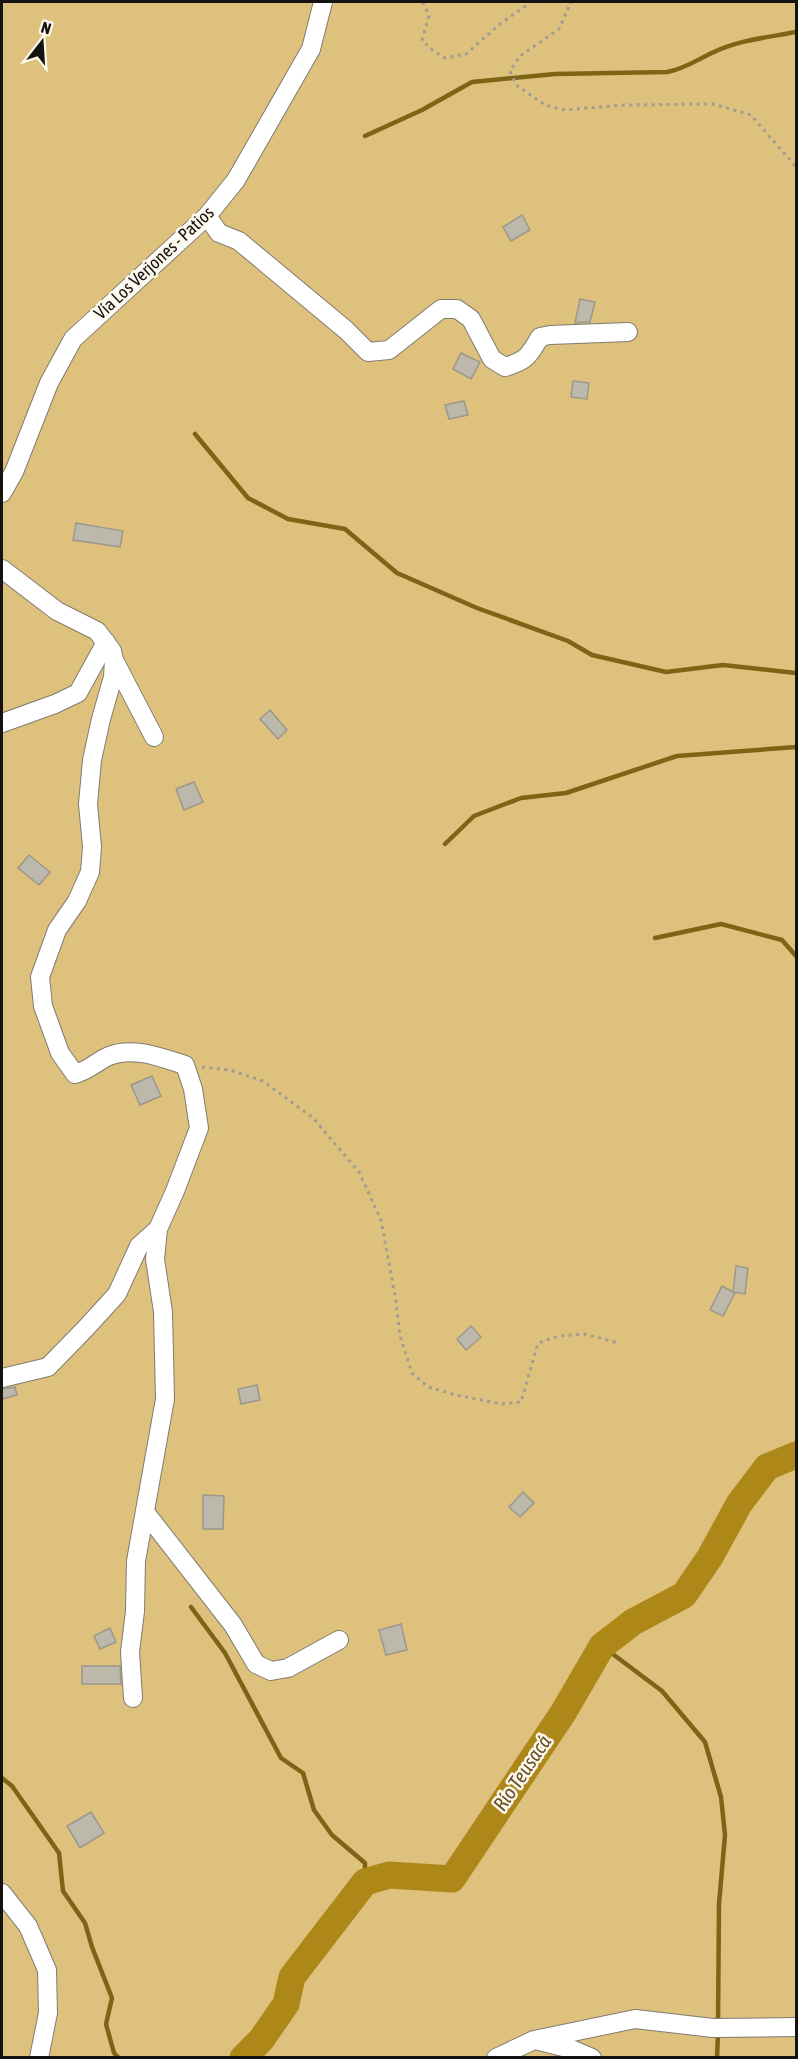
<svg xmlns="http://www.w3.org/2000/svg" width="798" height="2059" font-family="'Asap Condensed',sans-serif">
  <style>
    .green { fill: #dec17d }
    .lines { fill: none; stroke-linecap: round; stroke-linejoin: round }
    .stream { stroke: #806416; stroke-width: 4.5 }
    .river { stroke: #ae8719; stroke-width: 27 }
    .building { fill: #bdb8ac; stroke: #9c978b; stroke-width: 1.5 }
    .minor-casing { stroke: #817c71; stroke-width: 20 }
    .path { stroke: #a09d93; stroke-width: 3; stroke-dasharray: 3 4.5; stroke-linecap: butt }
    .minor { stroke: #fff; stroke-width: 18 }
    .labels { text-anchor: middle; stroke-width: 5; stroke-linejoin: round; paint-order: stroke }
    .street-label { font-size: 18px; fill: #15130f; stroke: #fdf8eb }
    .water-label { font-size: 20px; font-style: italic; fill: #604f26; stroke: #fdf8eb }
  </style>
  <rect width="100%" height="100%" fill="#f0ebde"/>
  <!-- green -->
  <polygon class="green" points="2,2 796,2 796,2057 2,2058"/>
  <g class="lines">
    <!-- stream -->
    <g class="stream">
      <path d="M365,136L422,110L472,82L555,74L667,72C685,69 698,59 714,52C739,40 770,37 796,32"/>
      <polyline points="195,434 248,498 288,519 345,529 397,573 477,608 568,641 592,655 666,672 723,665 796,673"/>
      <polyline points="445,844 474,816 521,798 566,793 677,756 796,747"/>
      <polyline points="655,938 721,924 782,940 796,956"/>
      <polyline points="191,1607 225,1653 281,1758 303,1773 314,1810 332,1835 365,1863 365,1882"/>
      <polyline points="602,1646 662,1691 705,1742 721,1797 725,1835 719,1904 718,2025"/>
      <polyline points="2,1778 12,1786 59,1853 63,1891 85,1923 92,1947 112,1998 106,2024 114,2053 119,2058"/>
      <polyline points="717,2058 718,2033"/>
    </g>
    <!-- river -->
    <polyline class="river" points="243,2058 261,2040 286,2004 292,1977 365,1882 389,1875 452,1879 563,1713 602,1646 633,1622 684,1595 710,1557 739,1504 767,1467 796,1455"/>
  </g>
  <!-- building -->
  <g class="building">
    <polygon points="522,215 530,230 511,241 503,227"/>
    <polygon points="580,299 595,302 590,322 575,323"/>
    <polygon points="461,353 480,362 471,379 453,369"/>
    <polygon points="573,381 589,383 587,399 571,397"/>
    <polygon points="464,401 468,415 449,419 445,405"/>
    <polygon points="76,523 123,531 120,547 73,540"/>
    <polygon points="270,710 287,730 278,739 260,719"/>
    <polygon points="194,782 203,802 184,810 176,789"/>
    <polygon points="29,855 50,872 39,885 18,868"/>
    <polygon points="152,1076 161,1096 140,1105 131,1085"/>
    <polygon points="736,1266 748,1268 745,1294 733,1292"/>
    <polygon points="722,1286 735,1293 723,1316 710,1310"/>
    <polygon points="471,1326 481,1337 466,1350 457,1339"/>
    <polygon points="257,1385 260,1400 241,1404 238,1389"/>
    <polygon points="15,1387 17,1395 2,1399 2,1389"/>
    <polygon points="523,1492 534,1503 520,1517 509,1507"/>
    <polygon points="203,1495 224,1496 223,1529 203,1529"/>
    <polygon points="401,1624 407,1650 386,1655 379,1630"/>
    <polygon points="110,1628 116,1642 100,1649 94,1636"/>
    <polygon points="82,1666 120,1666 121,1684 82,1684"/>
    <polygon points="91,1812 104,1833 80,1848 67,1826"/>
  </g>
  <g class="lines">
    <defs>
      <g id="minor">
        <path d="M207,216L219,233L239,241L346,330L368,352L389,350L441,309H457L471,319L492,359L505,367C526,361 529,356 540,337L550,335L628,332"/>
        <polyline points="2,493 14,472 49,383 73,339 207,216 236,180 311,49 323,2"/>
        <path d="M2,569L57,611L97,631L112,651L114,660L113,677L101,719L92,760L88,804L92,847L90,872L77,901L57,930L40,977L43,1006L60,1053L75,1074C90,1070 97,1061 109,1056C134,1046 162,1058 185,1065L193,1089L199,1128L175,1191L158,1229L155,1259L163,1312L165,1399L136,1561L135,1611L130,1652L133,1698"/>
        <polyline points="114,660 154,737"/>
        <polyline points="2,723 55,704 78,693 106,642"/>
        <polyline points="2,1378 48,1367 86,1328 117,1294 139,1246 158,1229"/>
        <polyline points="145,1512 233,1625 256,1664 271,1671 288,1668 339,1640"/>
        <polyline points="2,1893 28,1926 47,1970 48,2013 39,2058"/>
        <polyline points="539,2041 571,2049 592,2058"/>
        <polyline points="496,2058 534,2040 635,2019 713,2028 796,2027"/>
      </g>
    </defs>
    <!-- minor casing -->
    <use href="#minor" class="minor-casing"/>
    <!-- path -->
    <g class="path">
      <polyline points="423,2 429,16 422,40 431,49 445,58 466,54 500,24 531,2"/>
      <polyline points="569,2 571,2 559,29 520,56 510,71 516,85 545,105 565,110 624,105 713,104 751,115 796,167"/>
      <polyline points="202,1067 230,1070 263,1081 313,1118 359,1172 381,1220 396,1301 400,1336 412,1373 428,1387 456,1395 501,1404 521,1402 538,1343 559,1336 585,1334 618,1343"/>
    </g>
    <!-- minor -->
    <use href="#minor" class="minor"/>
  </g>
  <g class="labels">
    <!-- street labels -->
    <g class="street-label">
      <text transform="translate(154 263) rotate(-43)" y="6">Vía Los Verjones - Patios</text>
    </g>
    <!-- water labels -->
    <g class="water-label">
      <text transform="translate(522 1773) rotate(-56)" y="7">Río Teusacá</text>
    </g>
  </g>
  <!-- border -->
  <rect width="798" height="2059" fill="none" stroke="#15130f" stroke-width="6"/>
  <!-- north arrow -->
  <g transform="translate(42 42) rotate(17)" stroke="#fdf8eb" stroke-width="4.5" paint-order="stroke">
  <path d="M0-4.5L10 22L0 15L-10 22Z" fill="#15130f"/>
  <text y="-9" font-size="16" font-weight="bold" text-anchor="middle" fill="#15130f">N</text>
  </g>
</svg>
